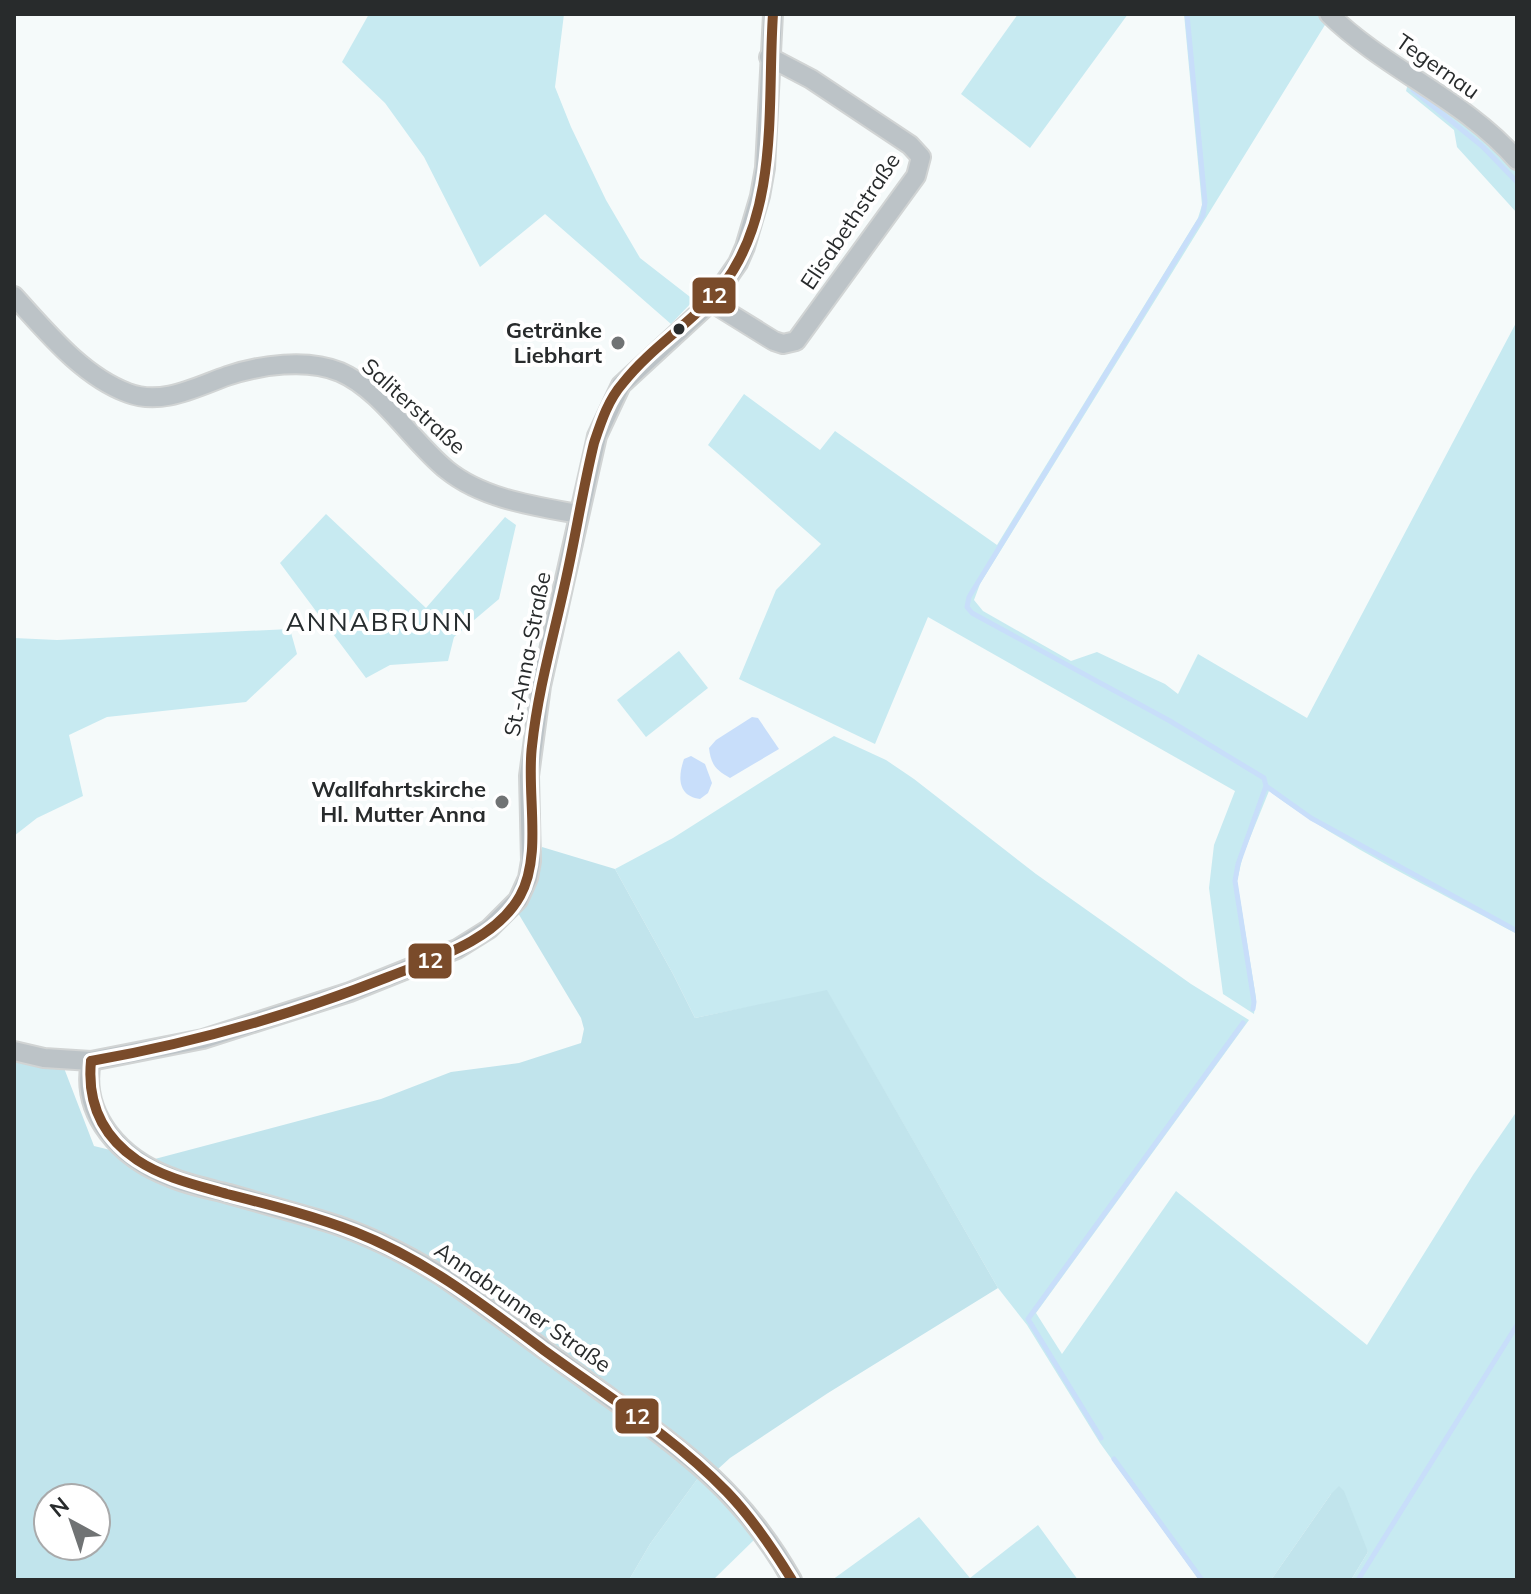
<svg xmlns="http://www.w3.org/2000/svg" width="1531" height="1594" font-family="Mulish,sans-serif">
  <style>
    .green { fill: #c7eaf1 }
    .forest { fill: #c1e4ec; fill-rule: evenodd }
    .water { fill: #c8defa }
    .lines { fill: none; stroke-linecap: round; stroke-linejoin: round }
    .stream { stroke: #c8defa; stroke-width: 5 }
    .minor-casing { stroke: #d1d4d4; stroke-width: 22 }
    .minor { stroke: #bcc3c7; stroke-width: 18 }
    .bus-1-casing { stroke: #fff; stroke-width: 16 }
    .bus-1 { stroke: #7a4b2a; stroke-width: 10 }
    .bus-dot { fill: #282b2c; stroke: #fff; stroke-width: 3 }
    .poi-dot { fill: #707374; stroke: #fff; stroke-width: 3 }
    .labels { text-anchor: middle; stroke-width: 8; stroke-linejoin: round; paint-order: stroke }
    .street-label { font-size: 22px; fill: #282b2c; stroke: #fff }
    .poi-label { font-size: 22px; font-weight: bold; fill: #282b2c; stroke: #fff; text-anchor: end }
    .quarter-label { font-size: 26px; letter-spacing: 2px; fill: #262c2e; stroke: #fff }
    .line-badge { stroke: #fff; stroke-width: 3 }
    .badge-label { font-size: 22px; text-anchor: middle; font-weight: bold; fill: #fff }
  </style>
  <rect width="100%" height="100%" fill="#f5fafa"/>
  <!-- green -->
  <g class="green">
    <polygon points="369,14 564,14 555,87 571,127 606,200 640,258 694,300 671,324 545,214 480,267 424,157 385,103 342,62"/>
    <polygon points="1018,14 1128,14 1030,148 961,94"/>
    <path d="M1184,14H1322L1328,20L980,584L974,600L983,611L1071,661L1097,652L1165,684L1178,694L1198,654L1307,718L1517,321V934C1434,889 1345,847 1269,791L1243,855L1237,881L1256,998L1254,1014L1223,994L1209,888L1214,845L1235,791L928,617L875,744L739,679L776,590L821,544L708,445L744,394L820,450L835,431L997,545L1198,218L1202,205Z"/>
    <polygon points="1409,80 1474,125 1517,166 1517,213 1457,147 1454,130 1406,91"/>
    <polygon points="326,514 426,608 505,517 516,525 499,599 454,637 448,661 390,665 366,678 280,563"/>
    <polygon points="290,629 297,654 246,702 107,717 69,735 83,796 37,818 14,836 14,638 57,640"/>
    <polygon points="679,651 708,688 646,737 617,700"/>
    <polygon points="834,736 886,760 914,779 1036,874 1191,984 1249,1020 1036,1313 1062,1354 1176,1191 1367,1345 1473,1175 1517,1111 1517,1580 1351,1580 1368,1552 1331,1494 1271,1580 1199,1580 1100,1443 1027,1325 998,1288 827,991 695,1018 673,974 615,869 673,838"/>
    <polygon points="701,1474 756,1538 713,1580 629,1580 650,1544"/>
    <polygon points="919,1517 970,1578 1038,1525 1078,1580 832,1580"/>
  </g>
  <!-- forest -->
  <g class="forest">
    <path d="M542,847L615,869L673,974L695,1018L827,990L998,1288L828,1393L730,1458L718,1469L701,1474L650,1544L629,1580H14V1044L59,1055L94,1146L151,1160L381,1099L451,1072L519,1063L581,1043L584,1029L581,1018L518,913L537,871ZM48,1498H96V1546H48Z"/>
    <polygon points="1339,1486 1344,1491 1368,1552 1351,1580 1271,1580 1331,1494"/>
  </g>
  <!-- water -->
  <g class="water">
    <path d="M752,717L758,718L779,749L730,778C716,770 711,765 709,748L716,740Z"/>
    <path d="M691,756L705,764L712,783L708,793L700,799C677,796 678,776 684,759Z"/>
  </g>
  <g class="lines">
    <!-- stream -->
    <g class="stream">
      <polyline points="1187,14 1205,202 1203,215 969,597 967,607 972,613 1170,721 1264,778 1266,786 1311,818 1517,931"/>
      <polyline points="1413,90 1482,146 1517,182"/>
      <polyline points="1253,1009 1254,1002 1235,881 1238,864 1266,786"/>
      <polyline points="1101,1438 1028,1319 1243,1023"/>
      <polyline points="1114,1459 1202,1580"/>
      <polyline points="1358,1580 1517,1325"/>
    </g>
    <defs>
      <g id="minor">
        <path d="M1329,14C1386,70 1464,99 1517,160"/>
        <path d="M14,296C46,331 82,376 128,393C162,406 196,387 227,376C260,365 307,358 340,372C382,390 412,442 447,470C483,499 534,506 578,514"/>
        <polyline points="711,302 774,341 783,344 796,341 916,176 921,157 910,145 811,79 769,57"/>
        <polyline points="14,1051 44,1058 91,1061 203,1039 350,992 457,949 489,929 518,900 528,878 531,861 529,776 541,686 597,436 621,385 711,302 738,263 745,247 760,196 765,168 773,14"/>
        <path d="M91,1061C80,1116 122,1159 170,1177C189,1185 210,1189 229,1194C261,1203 292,1212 324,1221C364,1233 404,1253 440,1275C492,1311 543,1349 594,1386C678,1447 739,1486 792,1580"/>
      </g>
    </defs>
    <!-- minor casing -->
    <use href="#minor" class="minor-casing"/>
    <!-- minor -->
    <use href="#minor" class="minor"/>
    <defs>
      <g id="bus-1">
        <path d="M91,1061C193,1043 292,1015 388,977C433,959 495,941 520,896C543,855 526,792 532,746C538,689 554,635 566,579C576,534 583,488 594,443C601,422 608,400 623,383C652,346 694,322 723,285C780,211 767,102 773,14"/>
        <path d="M91,1061C87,1102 102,1136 137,1160C164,1178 196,1185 227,1194C270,1205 314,1216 355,1232C426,1260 485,1306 545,1351C607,1396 674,1437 727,1492C753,1519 773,1549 792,1580"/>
      </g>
    </defs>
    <!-- bus-1 casing -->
    <use href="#bus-1" class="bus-1-casing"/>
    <!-- bus-1 -->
    <use href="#bus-1" class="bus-1"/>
  </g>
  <!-- markers -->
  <circle class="bus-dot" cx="679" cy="329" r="7"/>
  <g class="poi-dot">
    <circle cx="618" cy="343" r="8"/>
    <circle cx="502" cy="802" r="8"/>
  </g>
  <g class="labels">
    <!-- street labels -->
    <g class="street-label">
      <text transform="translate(1438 66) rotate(35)" y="8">Tegernau</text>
      <text transform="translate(850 221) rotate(-56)" y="8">Elisabethstraße</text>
      <text transform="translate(414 406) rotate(42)" y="8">Saliterstraße</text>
      <text transform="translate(527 654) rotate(-79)" y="8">St.-Anna-Straße</text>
      <text transform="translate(523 1307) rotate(35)" y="8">Annabrunner Straße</text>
    </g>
    <!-- poi labels -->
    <g class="poi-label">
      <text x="602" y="338">Getränke<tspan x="602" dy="25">Liebhart</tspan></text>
      <text x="486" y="797">Wallfahrtskirche<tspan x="486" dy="25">Hl. Mutter Anna</tspan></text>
    </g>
    <!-- quarter labels -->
    <g class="quarter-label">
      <text x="380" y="631">ANNABRUNN</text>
    </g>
  </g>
  <g class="line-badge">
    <rect x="691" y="276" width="46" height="39" rx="8" fill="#7a4b2a"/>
    <rect x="407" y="942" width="46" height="38" rx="8" fill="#7a4b2a"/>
    <rect x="614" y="1397" width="46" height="38" rx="8" fill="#7a4b2a"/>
  </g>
  <g class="badge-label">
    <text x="714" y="303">12</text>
    <text x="430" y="968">12</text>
    <text x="637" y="1424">12</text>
  </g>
  <!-- border -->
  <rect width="1531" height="1594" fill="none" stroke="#282b2c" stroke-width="32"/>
  <!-- north arrow -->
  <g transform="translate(72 1522) rotate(320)"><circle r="38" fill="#ffffff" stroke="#a9aaab" stroke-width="2"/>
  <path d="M0-6L14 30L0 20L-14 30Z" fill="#707374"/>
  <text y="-12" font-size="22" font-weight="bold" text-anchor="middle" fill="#282b2c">N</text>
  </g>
</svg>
